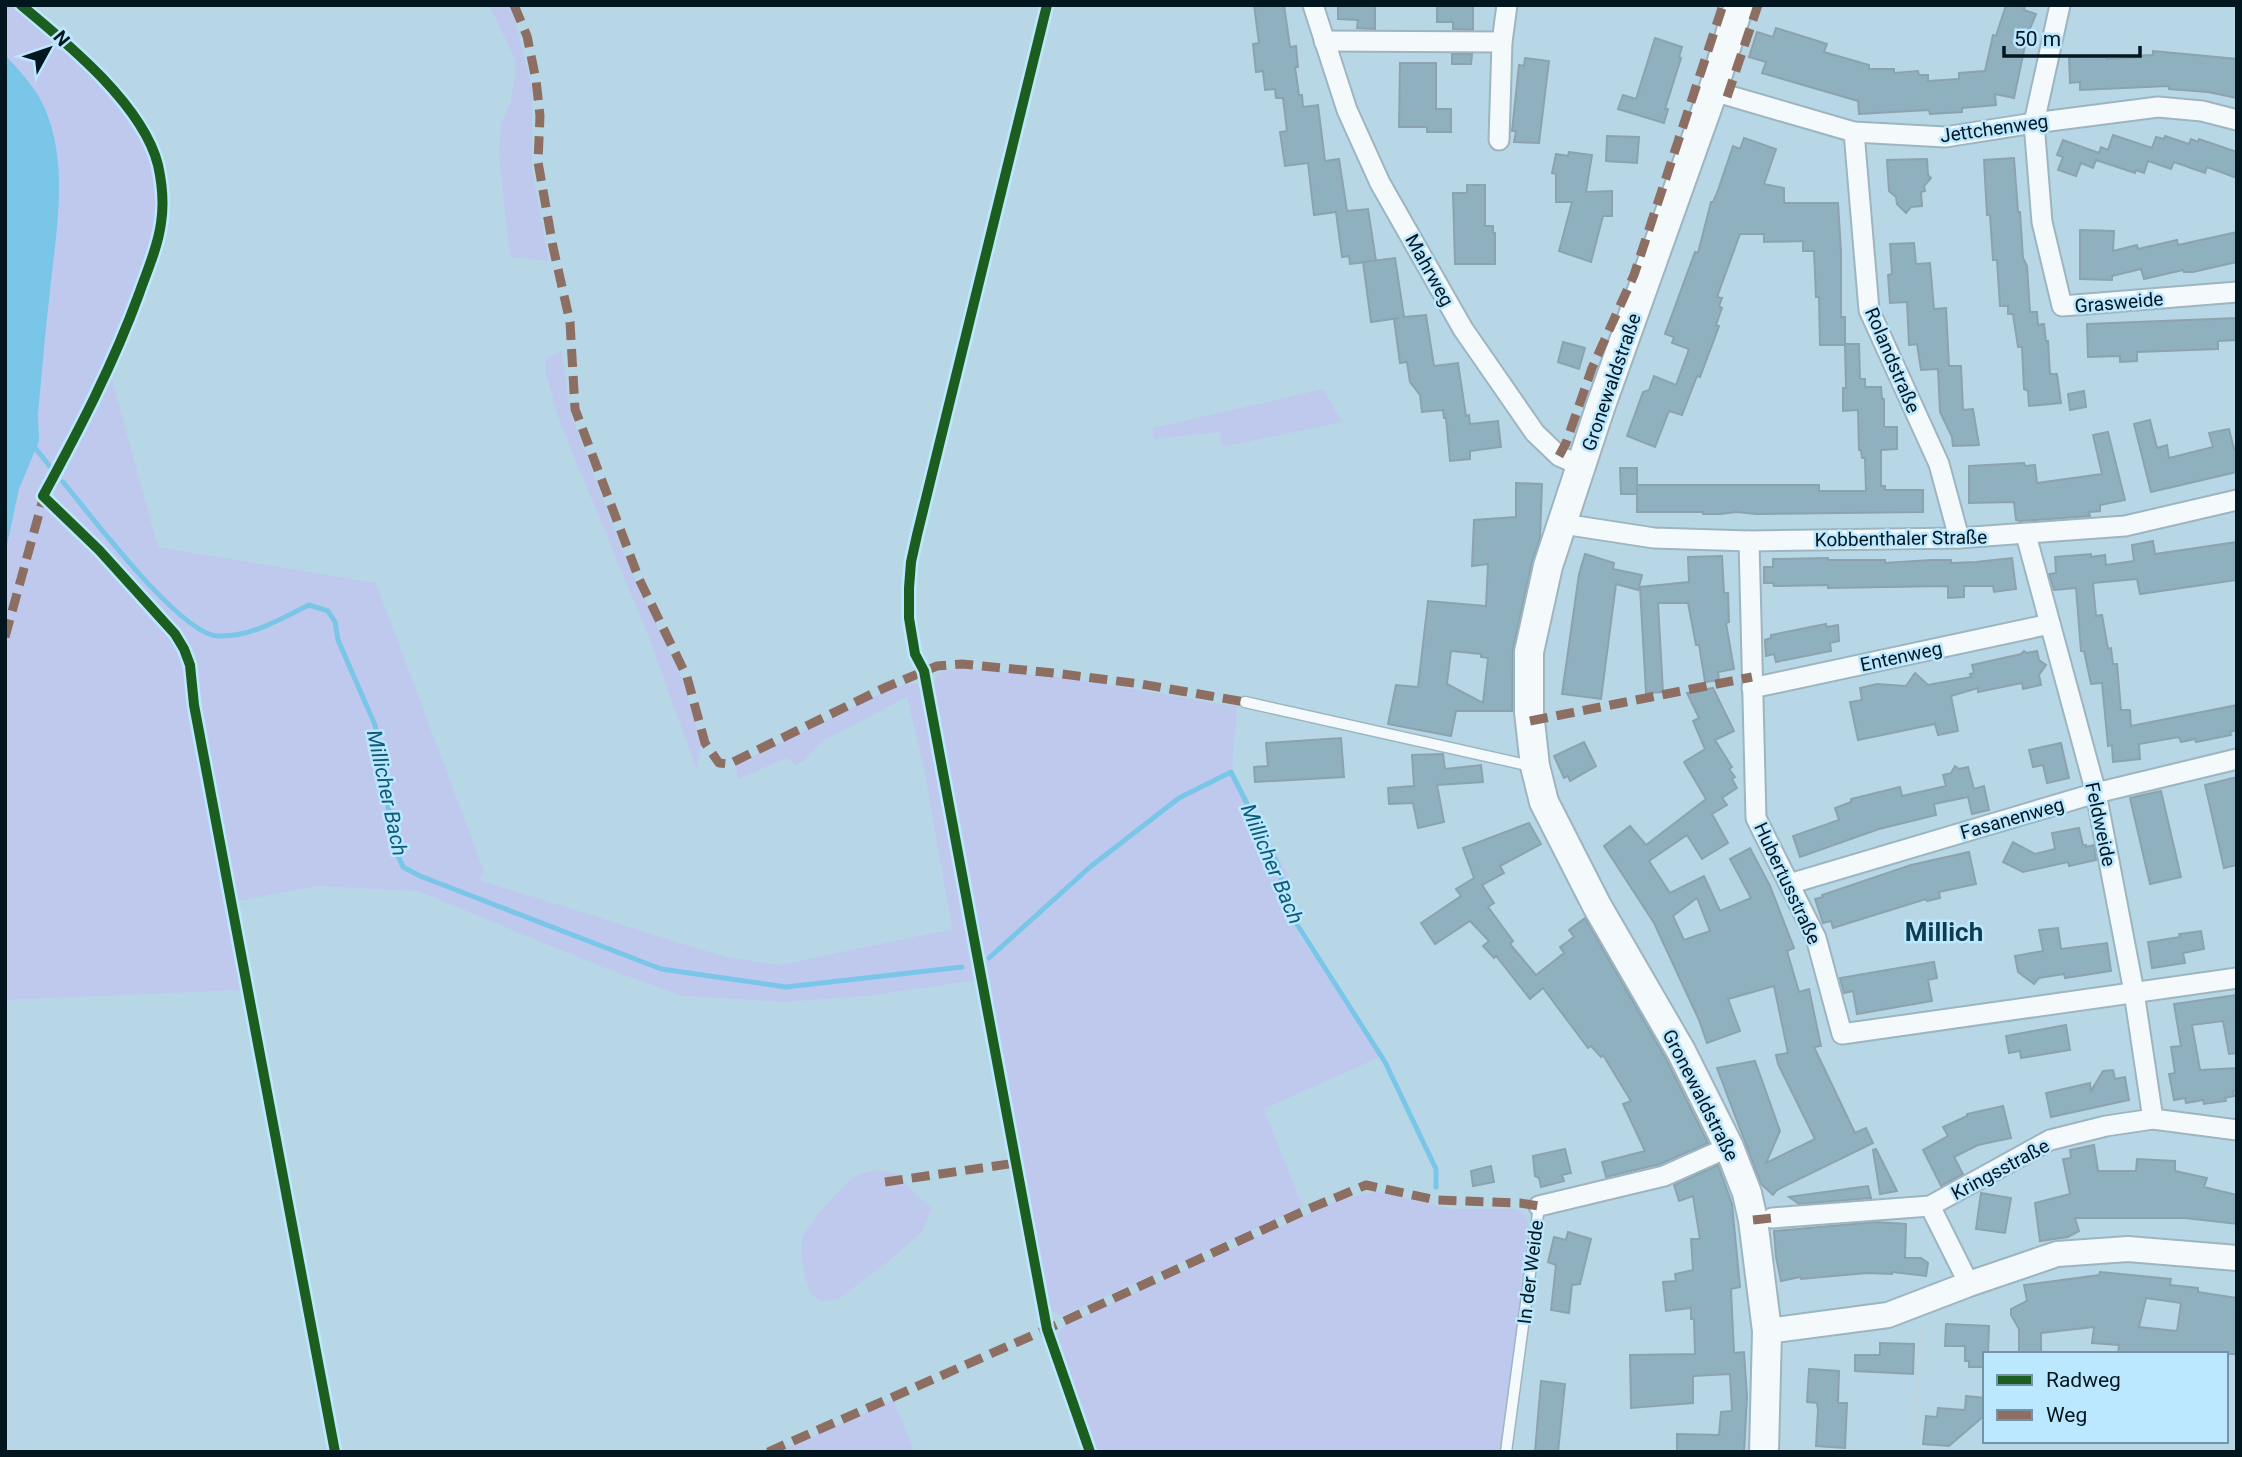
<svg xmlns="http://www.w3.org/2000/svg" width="2242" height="1457" font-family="Roboto,sans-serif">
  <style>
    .green { fill: #bfc9ee }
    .water { fill: #7ac6e9 }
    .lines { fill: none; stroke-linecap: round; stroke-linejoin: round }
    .stream { stroke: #7ac6e9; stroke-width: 5 }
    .building { fill: #8fb0bf; stroke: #8ba3ae; stroke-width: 2; fill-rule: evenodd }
    .service-casing { stroke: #9cb5c1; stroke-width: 13 }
    .minor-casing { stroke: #9cb5c1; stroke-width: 23 }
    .tertiary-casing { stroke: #9cb5c1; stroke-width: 28 }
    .secondary-casing { stroke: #9cb5c1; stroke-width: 32 }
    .path { stroke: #c8d2d8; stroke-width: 3.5; stroke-dasharray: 5 5; stroke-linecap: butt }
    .service { stroke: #f4f9fb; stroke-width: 10 }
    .minor { stroke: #f4f9fb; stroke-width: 19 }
    .tertiary { stroke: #f4f9fb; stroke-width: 24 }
    .secondary { stroke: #f4f9fb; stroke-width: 28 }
    .quiet { stroke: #8d6e63; stroke-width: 9; stroke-dasharray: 18 9; stroke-linecap: butt }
    .cycleway-casing { stroke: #bce8ff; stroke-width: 15 }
    .cycleway { stroke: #1b5e20; stroke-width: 10 }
    .labels { text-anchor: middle; stroke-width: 5; stroke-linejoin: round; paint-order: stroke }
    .street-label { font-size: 19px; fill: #021620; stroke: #bce8ff }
    .water-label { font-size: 21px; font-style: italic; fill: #0c5a78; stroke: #bce8ff }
    .district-label { font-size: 26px; font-weight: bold; fill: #113b4d; stroke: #bce8ff }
  </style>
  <rect width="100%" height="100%" fill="#b8d7e6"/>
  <!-- green -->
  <g class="green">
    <polygon points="5,5 32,5 92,59 132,109 144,129 158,173 158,216 147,256 107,361 158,547 376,583 484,871 479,880 725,957 780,965 952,929 925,773 907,697 821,742 804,761 796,765 787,758 738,779 736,765 890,689 905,684 921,684 979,980 866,996 784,1002 683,996 602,967 418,891 317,886 236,901 249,976 241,977 244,990 5,1000"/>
    <polygon points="489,5 508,5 513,14 532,87 532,171 549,261 510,257 499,157 501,123 510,104 515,77 515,59"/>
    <polygon points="562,351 569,408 582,444 625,557 682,679 701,742 697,771 648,635 559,420 545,371 546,358"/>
    <polygon points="1323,389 1342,422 1222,447 1220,432 1154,439 1153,428"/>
    <path d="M966,669L1069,678L1237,707L1232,770L1288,874L1290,920L1380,1057L1264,1109L1303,1207L1061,1316L1048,1308L1044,1301L935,699C931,670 940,670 966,669Z"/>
    <path d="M880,1170L901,1175L903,1182L932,1209L921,1233L884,1265L838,1299L822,1302L810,1293C805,1277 799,1256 802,1239C803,1230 844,1183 854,1177C862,1172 870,1171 880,1170Z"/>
    <path d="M1377,1192L1453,1209H1514C1528,1212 1529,1223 1529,1235L1502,1452H1093L1058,1348V1336L1064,1325L1341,1199Z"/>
    <polygon points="894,1400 914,1452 778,1452 782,1450"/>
  </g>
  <!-- water -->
  <path class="water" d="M5,55C21,72 37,89 46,111C69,169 56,231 50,291C45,332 42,373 38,414L39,441L19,489L5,554Z"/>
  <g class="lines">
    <!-- stream -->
    <g class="stream">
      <polyline points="32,444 52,469"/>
      <path d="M63,482C89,513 180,635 218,636C252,637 280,619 309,605L328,611L335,622L338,640L375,725L395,849L403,867L420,876L661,969L786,987L962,967"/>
      <polyline points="989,958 1090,867 1179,798 1231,772 1277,863 1291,915 1385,1062 1436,1169 1436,1187"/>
    </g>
  </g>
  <!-- building -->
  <g class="building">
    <polygon points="1254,5 1284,5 1290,47 1296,46 1298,67 1295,67 1299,95 1302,95 1303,107 1318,105 1325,161 1339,159 1347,211 1368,209 1376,261 1350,264 1349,256 1342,257 1336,212 1314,215 1308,163 1285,166 1280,132 1287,131 1283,98 1276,98 1275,89 1265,90 1263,71 1256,72 1253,44 1259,43"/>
    <polygon points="1338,5 1375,5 1375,29 1357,28 1358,20 1338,19"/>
    <polygon points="1437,5 1473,5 1473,30 1453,29 1453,22 1437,22"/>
    <polygon points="2006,5 2025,5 2024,10 2036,14 2027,36 2014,98 1995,94 1996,105 1962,108 1962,112 1930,114 1929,110 1859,114 1858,101 1762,73 1766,62 1749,57 1757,32 1773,37 1776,28 1827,44 1824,52 1869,65 1869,69 1894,69 1894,73 1918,71 1919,75 1928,75 1928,81 1959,79 1959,73 1985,71 1993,35 1996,36"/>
    <polygon points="1655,38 1682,47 1679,57 1681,58 1665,109 1668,109 1664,123 1618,109 1623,95 1636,99"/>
    <polygon points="2153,51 2237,59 2237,98 2208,92 2169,89 2169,86 2080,90 2080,82 2070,83 2069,57 2107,56 2107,59 2134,58 2134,56 2153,55"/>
    <polygon points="1452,54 1472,54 1471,64 1452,64"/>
    <polygon points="1525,58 1549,61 1539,143 1514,142 1516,131 1512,131 1519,65 1524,66"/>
    <polygon points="1400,63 1436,63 1436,109 1451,109 1451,132 1427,132 1427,127 1399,127"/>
    <polygon points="2113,135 2152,148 2156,137 2164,139 2165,136 2189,144 2191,139 2198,142 2199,139 2237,152 2237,178 2207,167 2205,173 2174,162 2171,169 2148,161 2144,173 2136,170 2135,173 2096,160 2093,168 2081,163 2076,176 2058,170 2063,157 2057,155 2063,140 2099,153 2101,147 2108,150"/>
    <polygon points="1607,136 1639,137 1637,163 1606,161"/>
    <polygon points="1744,138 1776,149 1764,184 1784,188 1784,203 1838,203 1841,251 1841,317 1845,317 1845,344 1859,344 1860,379 1865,379 1865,387 1881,387 1882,399 1884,399 1884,427 1897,427 1897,449 1881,450 1881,486 1885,486 1885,490 1923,490 1923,512 1756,514 1737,512 1720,514 1703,514 1703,512 1637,512 1637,485 1819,485 1819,491 1866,491 1865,458 1862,458 1861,450 1859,450 1858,410 1843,411 1843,388 1846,388 1845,345 1820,345 1819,297 1816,297 1814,251 1803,251 1803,241 1764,242 1764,234 1740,234 1717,297 1722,298 1719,306 1722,308 1716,325 1719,326 1700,377 1697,376 1682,415 1669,411 1655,447 1627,436 1643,392 1649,390 1654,376 1676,385 1689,349 1672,343 1674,337 1665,334 1695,252 1698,253 1711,202 1713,202 1717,193 1733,146 1740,149"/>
    <polygon points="1569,152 1592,155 1586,192 1612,191 1612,216 1603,216 1591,262 1559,251 1572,202 1556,202 1556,174 1552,173 1556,154 1568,156"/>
    <polygon points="2014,158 2018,212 2020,212 2023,258 2027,266 2030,312 2037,312 2038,325 2044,324 2046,341 2048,341 2050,374 2057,374 2061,403 2029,406 2028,391 2024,389 2022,347 2018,347 2013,314 2008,314 2008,306 2000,306 1997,260 1993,260 1990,215 1987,215 1984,160"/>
    <polygon points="1927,159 1928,175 1931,178 1924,186 1925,191 1921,192 1922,206 1911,207 1906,213 1897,204 1896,197 1889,191 1887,160"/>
    <polygon points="1467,185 1485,185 1485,226 1493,226 1493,233 1495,233 1495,264 1455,264 1453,193 1467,193"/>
    <polygon points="2080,230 2114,231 2113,251 2137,245 2138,249 2177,240 2178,245 2237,232 2237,262 2193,272 2184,272 2183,270 2144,279 2141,269 2112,276 2112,280 2080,279"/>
    <polygon points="1914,243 1916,264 1930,263 1934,309 1946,308 1949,366 1961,366 1963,410 1973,409 1979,445 1953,446 1952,437 1940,412 1938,369 1921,370 1917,344 1909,345 1907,302 1890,303 1888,275 1892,274 1890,244"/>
    <polygon points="1395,258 1404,317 1426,315 1434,366 1458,363 1466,416 1469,415 1470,424 1498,421 1501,447 1470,451 1470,459 1450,461 1446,418 1444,418 1443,410 1422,412 1420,395 1410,382 1407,362 1400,363 1394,319 1399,318 1371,322 1363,262"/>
    <polygon points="2237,318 2237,340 2218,341 2218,349 2137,352 2137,361 2120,362 2120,356 2088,357 2087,324"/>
    <polygon points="1563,342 1585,348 1579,369 1558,362"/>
    <polygon points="2084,391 2086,407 2070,410 2068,394"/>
    <polygon points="2150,420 2157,448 2167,445 2169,458 2213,447 2209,433 2229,429 2234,449 2237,448 2237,472 2151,492 2134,424"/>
    <polygon points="2108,432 2125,500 2100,505 2100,511 2089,512 2090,516 2020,521 2016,520 2014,502 1969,503 1969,466 2024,463 2025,466 2035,465 2037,483 2102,474 2093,435"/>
    <polygon points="1620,468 1637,468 1637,494 1621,494"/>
    <path d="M1516,483L1542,484L1540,538L1532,562L1513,649L1512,711H1456L1451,736L1388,724L1396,685L1418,687L1428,601L1486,606L1488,564L1472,566L1474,520L1516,517ZM1451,651L1481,654V657L1488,658L1483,703L1447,684Z"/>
    <polygon points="2153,541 2155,554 2237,542 2237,580 2140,594 2137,579 2093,583 2096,616 2102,615 2108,649 2111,648 2113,664 2117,664 2121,710 2130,710 2131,726 2237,705 2237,730 2230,732 2231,735 2196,742 2195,739 2181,742 2179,737 2139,744 2140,759 2113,762 2112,745 2108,746 2102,683 2091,684 2084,651 2081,651 2076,588 2054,590 2049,574 2056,573 2055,557 2091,554 2091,557 2105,555 2106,565 2134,561 2132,545"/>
    <polygon points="1585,554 1614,563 1613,569 1642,575 1638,590 1616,584 1601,699 1562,694 1579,574"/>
    <polygon points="1722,556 1724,593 1728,593 1729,622 1726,623 1734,669 1718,672 1719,680 1705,682 1699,645 1696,645 1688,603 1658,603 1663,692 1646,693 1640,587 1689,582 1688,557"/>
    <polygon points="1828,558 1828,560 1885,560 1885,563 1931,560 1951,560 1951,563 1976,562 2012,558 2016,589 1994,592 1993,586 1964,586 1964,597 1948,598 1948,586 1828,588 1828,585 1774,586 1773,583 1764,583 1764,567 1773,567 1773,559"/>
    <polygon points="1826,624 1827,627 1838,625 1839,641 1830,643 1831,651 1776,662 1774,654 1766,656 1765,640 1771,638 1771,635"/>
    <polygon points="2024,651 2027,653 2037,651 2039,660 2046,665 2039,675 2041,685 2023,689 2022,683 1978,692 1978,688 1951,696 1958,731 1938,735 1935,724 1858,740 1850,702 1862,700 1860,688 1877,684 1906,686 1915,673 1928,685 1971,677 1970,674 1974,673 1972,665 2021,654"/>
    <path d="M1713,688L1734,731L1715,740L1732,767L1729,769L1735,777L1732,779L1737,788L1722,798L1727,805L1712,814L1728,843L1702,859L1687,835L1649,861L1670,893L1704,876L1720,911L1751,898L1730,859L1750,848L1770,886L1794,948L1787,951L1799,992L1809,989L1821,1046L1814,1047L1855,1133L1866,1128L1873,1143L1777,1190L1773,1195L1761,1184L1717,1068L1755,1061L1780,1131L1766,1163L1815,1139L1778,1064L1776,1055L1788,1053L1774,986L1728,999L1740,1031L1707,1043L1699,1020L1654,923L1604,846L1630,826L1646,845L1706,799L1684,762L1705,749L1693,721L1699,718L1687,693ZM1697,898L1710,931L1684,940L1673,916Z"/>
    <polygon points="1341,738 1344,777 1255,782 1254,767 1268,766 1266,743"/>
    <polygon points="1584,742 1596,766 1570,781 1568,776 1564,778 1554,756"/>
    <polygon points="2061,743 2069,778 2047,783 2043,765 2033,767 2029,750"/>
    <polygon points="1443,754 1445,769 1481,765 1483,782 1437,785 1444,822 1418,828 1413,803 1389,804 1388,788 1414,786 1412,755"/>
    <polygon points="1955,766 1959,769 1968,767 1974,789 1984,786 1989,810 1972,814 1968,797 1934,804 1936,815 1879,829 1800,857 1793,836 1839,820 1835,808 1851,802 1851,799 1900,787 1902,796 1946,786 1943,775 1951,773"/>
    <polygon points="2237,777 2237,865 2224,868 2205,785"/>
    <polygon points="2161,791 2181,877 2150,884 2130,798"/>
    <polygon points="1529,823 1541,844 1500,866 1504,873 1482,885 1494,903 1488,907 1513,941 1510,944 1536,975 1564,953 1560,947 1574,937 1569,930 1585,918 1666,1059 1708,1143 1660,1164 1606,1177 1602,1162 1645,1151 1623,1104 1631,1101 1603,1055 1601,1057 1591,1046 1588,1048 1543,988 1530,999 1496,956 1494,958 1483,946 1489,941 1470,921 1435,944 1421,923 1461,896 1456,889 1474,878 1463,848"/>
    <polygon points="2079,828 2083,845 2086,845 2086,847 2094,845 2096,860 2069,866 2068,862 2023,872 2003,862 2013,842 2035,854 2055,849 2052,833"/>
    <polygon points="1969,852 1976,884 1939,892 1940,898 1927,901 1926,899 1833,928 1831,921 1823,923 1815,899 1823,897 1822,895 1911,865"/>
    <polygon points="2058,928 2061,949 2107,943 2111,971 2065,978 2064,974 2039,978 2034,984 2018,972 2015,956 2043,951 2039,930"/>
    <polygon points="2201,931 2204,949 2183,953 2185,963 2152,968 2148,942 2180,937 2179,934"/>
    <polygon points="1934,962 1937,978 1928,980 1932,1001 1857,1014 1853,991 1844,993 1840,978"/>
    <polygon points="2237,995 2237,1053 2229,1054 2223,1021 2192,1025 2200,1070 2237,1068 2237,1090 2233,1091 2234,1096 2225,1098 2226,1101 2204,1104 2203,1100 2186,1103 2185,1098 2174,1100 2169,1074 2175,1073 2171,1047 2181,1046 2174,1004"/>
    <polygon points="2066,1025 2070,1050 2021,1058 2020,1051 2009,1053 2006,1036"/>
    <polygon points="2113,1070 2115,1079 2125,1077 2129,1100 2051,1117 2046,1093 2090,1083 2091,1091 2103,1071"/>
    <polygon points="2003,1106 2011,1138 1978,1145 1954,1157 1963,1174 1941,1186 1923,1150 1948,1136 1943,1127 1967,1116 1967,1114"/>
    <polygon points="2094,1145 2098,1171 2136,1171 2137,1159 2175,1161 2175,1171 2207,1178 2204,1187 2237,1195 2237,1224 2185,1218 2075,1218 2079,1231 2068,1237 2040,1241 2035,1203 2070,1194 2063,1159 2071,1158 2070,1150"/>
    <polygon points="1565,1149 1571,1173 1562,1175 1564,1181 1541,1187 1539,1178 1535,1176 1533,1156"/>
    <polygon points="1876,1149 1897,1191 1880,1194 1873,1150"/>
    <polygon points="1718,1165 1732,1204 1740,1287 1731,1289 1734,1353 1744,1352 1747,1397 1744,1452 1677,1452 1677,1434 1719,1435 1721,1412 1732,1411 1730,1374 1693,1376 1693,1403 1631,1408 1630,1355 1695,1354 1694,1319 1691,1319 1691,1308 1666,1311 1663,1282 1676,1281 1675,1274 1693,1270 1691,1239 1700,1239 1693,1196 1679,1201 1674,1185"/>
    <polygon points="1491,1166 1494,1182 1473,1186 1471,1171"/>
    <polygon points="1868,1186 1871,1198 1799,1204 1789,1197"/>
    <polygon points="1981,1193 2011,1198 2005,1233 1976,1229"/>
    <polygon points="1875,1222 1906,1224 1905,1258 1921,1258 1928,1263 1926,1276 1892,1272 1892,1274 1867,1273 1801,1279 1800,1277 1781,1281 1776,1257 1774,1231"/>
    <polygon points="1568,1232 1591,1239 1580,1284 1572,1285 1569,1313 1551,1310 1556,1265 1548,1262 1554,1237 1566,1240"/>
    <path d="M2100,1272L2171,1279L2170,1285L2198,1288V1292L2237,1298V1354H2118L2119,1345L2092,1343L2094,1327L2041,1333V1354H2019V1329L2011,1315V1309L2027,1301L2024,1285L2099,1275ZM2146,1298L2181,1303L2177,1331L2139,1327Z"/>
    <polygon points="1946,1324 1989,1326 1988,1354 1985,1354 1985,1367 1969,1367 1969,1361 1965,1361 1965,1346 1945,1346"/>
    <polygon points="1880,1343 1914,1344 1913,1374 1855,1371 1855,1355 1880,1355"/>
    <polygon points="1809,1369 1839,1371 1838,1403 1847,1403 1845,1448 1816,1446 1818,1410 1817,1403 1807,1402"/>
    <polygon points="1541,1381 1565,1384 1558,1452 1535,1452"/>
    <polygon points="1966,1396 1985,1398 1985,1415 1949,1446 1923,1444 1926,1416 1937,1417 1938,1408 1965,1410"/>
  </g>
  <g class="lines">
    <defs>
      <g id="service">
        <polyline points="1245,702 1531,766"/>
        <polyline points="1506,1452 1539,1206"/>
      </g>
      <g id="minor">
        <polyline points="1313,5 1347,110 1380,183 1463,329 1535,433 1559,456 1582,466"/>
        <polyline points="2060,5 2034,123 2042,222 2062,306 2237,292"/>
        <polyline points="1324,41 1502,42"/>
        <polyline points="1713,91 1854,132 1945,137 2034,123 2158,107 2202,111 2237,120"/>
        <polyline points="1854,132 1869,310 1939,464 1959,538"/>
        <polyline points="1499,140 1502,42 1507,5"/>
        <polyline points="1563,524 1654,538 1749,541 1959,538 2125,526 2237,500"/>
        <polyline points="2026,535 2096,793 2134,992 2153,1119"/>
        <polyline points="1749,541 1756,818 1816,938 1842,1034 2237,978"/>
        <polyline points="1752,688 2050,624"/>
        <polyline points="1789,884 2096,793 2237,759"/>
        <polyline points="1539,1206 1664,1176 1729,1147"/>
        <polyline points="1930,1206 1969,1284"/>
        <polyline points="1772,1218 1930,1206 2050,1140 2106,1126 2153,1119 2237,1130"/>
      </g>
      <polyline id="tertiary" points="1767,1331 1888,1315 1969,1284 2057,1254 2128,1249 2237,1258"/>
      <polyline id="secondary" points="1739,5 1711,97 1600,408 1548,566 1529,652 1529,712 1535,766 1544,802 1597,906 1681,1051 1729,1147 1747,1193 1753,1220 1767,1331 1764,1452"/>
    </defs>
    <!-- service casing -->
    <use href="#service" class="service-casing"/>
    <!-- minor casing -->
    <use href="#minor" class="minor-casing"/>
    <!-- tertiary casing -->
    <use href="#tertiary" class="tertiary-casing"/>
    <!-- secondary casing -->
    <use href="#secondary" class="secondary-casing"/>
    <!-- path -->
    <polyline class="path" points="1914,1452 1921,1325"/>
    <!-- service -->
    <use href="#service" class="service"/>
    <!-- minor -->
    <use href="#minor" class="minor"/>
    <!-- tertiary -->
    <use href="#tertiary" class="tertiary"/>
    <!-- secondary -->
    <use href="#secondary" class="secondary"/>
    <!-- quiet -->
    <g class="quiet">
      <polyline points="514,5 527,36 536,80 540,116 538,162 553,247 570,322 575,409 639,579 687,677 705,743 719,763 729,764 884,688 937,666 962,664 1054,673 1141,684 1245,702"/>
      <polyline points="1727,97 1758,5"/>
      <polyline points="1559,456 1566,443 1592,368 1634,275 1723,5"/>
      <polyline points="5,637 45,492"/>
      <polyline points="1530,721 1752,677"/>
      <polyline points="885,1182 1016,1163"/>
      <polyline points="1753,1220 1772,1218"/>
      <polyline points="768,1452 1047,1329 1306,1210 1366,1185 1436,1200 1520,1203 1539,1206"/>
    </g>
    <defs>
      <g id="cycleway">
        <path d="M21,5C67,43 143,105 158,165C162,183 164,204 161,223C158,247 147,271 139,294C113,365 79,430 43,496L99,550L175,634L184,649L190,665L194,705L335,1452"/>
        <polyline points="1047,5 917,535 911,562 909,588 909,618 915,654 924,671 1047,1329 1090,1452"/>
      </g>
    </defs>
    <!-- cycleway casing -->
    <use href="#cycleway" class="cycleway-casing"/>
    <!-- cycleway -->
    <use href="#cycleway" class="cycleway"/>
  </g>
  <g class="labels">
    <!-- street labels -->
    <g class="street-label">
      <text transform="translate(1994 128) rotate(-8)" y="7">Jettchenweg</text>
      <text transform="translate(1430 270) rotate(61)" y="7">Mahrweg</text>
      <text transform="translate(2119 302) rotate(-5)" y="7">Grasweide</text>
      <text transform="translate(1893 360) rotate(67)" y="7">Rolandstraße</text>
      <text transform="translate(1611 382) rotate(-71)" y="7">Gronewaldstraße</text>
      <text transform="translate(1901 538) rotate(-1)" y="7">Kobbenthaler Straße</text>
      <text transform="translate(1901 656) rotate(-12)" y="7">Entenweg</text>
      <text transform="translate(2012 818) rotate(-16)" y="7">Fasanenweg</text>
      <text transform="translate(2101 824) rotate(78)" y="7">Feldweide</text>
      <text transform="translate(1788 883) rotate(65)" y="7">Hubertusstraße</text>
      <text transform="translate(1701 1095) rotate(63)" y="7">Gronewaldstraße</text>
      <text transform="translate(2000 1169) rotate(-28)" y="7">Kringsstraße</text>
      <text transform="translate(1530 1272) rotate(-83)" y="7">In der Weide</text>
    </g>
    <!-- water labels -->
    <g class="water-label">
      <text transform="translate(387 793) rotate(78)" y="7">Millicher Bach</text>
      <text transform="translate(1272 864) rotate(67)" y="7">Millicher Bach</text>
    </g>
    <!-- district labels -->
    <g class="district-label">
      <text x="1944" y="941">Millich</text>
    </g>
  </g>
  <!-- border -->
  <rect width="2242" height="1457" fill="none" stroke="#021620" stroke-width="14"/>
  <!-- legend -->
  <rect x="1983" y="1352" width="245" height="91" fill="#bce8ff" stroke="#7294a6" stroke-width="2"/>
  <rect x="1997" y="1375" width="35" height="10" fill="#1b5e20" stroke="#7294a6" stroke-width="2"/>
  <text x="2046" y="1387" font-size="21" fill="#021620">Radweg</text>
  <rect x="1997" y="1410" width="35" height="10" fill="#8d6e63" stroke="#7294a6" stroke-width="2"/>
  <text x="2046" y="1422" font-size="21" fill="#021620">Weg</text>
  <!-- north arrow -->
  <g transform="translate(49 49) rotate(50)" stroke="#bce8ff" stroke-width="5" paint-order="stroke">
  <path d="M0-5L12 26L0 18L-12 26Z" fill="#021620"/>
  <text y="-10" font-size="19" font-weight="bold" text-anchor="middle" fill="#021620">N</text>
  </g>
  <!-- scale -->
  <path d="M2004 46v10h136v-10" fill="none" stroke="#021620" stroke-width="3.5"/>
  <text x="2014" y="46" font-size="21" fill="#021620" stroke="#bce8ff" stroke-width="5" paint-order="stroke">50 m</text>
</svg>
